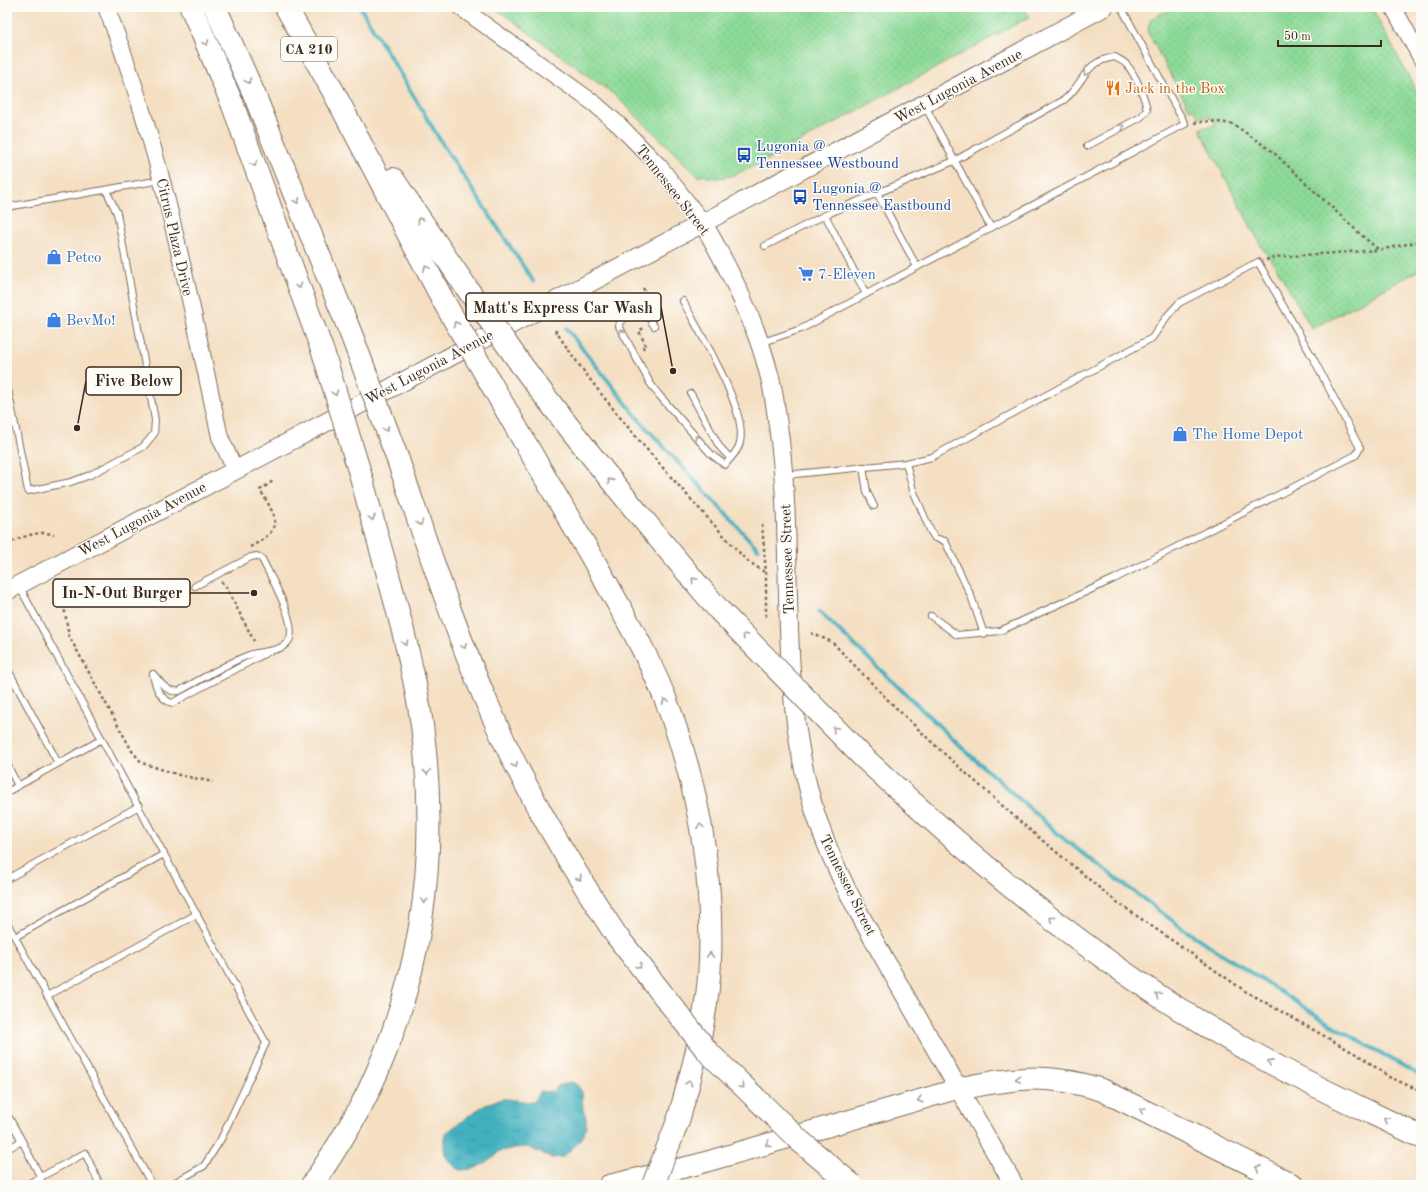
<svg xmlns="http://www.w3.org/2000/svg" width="1428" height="1192" font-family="'Old Standard TT',serif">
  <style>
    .grass { fill: url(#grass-dots); stroke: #64825b }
    .water { fill: url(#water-ripples); stroke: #3f6e6e }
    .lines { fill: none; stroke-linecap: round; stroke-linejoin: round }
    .stream { stroke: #43b1bf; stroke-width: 4 }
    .service-casing { stroke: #7c6958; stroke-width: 8 }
    .tertiary-casing { stroke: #7c6958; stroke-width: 18 }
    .secondary-casing { stroke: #7c6958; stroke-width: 20 }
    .primary-casing { stroke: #7c6958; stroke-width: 22 }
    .motorway-casing { stroke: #7c6958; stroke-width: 24 }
    .path { stroke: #7c6958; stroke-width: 2.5; stroke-dasharray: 3 3; stroke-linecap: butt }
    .service { stroke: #fff; stroke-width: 6 }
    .tertiary { stroke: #fff; stroke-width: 16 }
    .secondary { stroke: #fff; stroke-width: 18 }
    .primary { stroke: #fff; stroke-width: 20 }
    .motorway { stroke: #fff; stroke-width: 22 }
    .motorway-bridge-casing { stroke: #7c6958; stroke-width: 24; stroke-linecap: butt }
    .motorway-bridge { stroke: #fff; stroke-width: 22 }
    .oneway { stroke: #a79f9a }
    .labels { text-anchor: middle; stroke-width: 3; stroke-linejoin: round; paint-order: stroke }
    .shield { fill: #fdfcf7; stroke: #75695f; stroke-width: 1 }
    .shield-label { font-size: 14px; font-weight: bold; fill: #3b2a1e }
    .street-label { font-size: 15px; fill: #3b2a1e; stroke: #fdfcf7 }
    .food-label { font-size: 15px; fill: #c56008; stroke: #fdfcf7; text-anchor: start }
    .transit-label { font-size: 15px; fill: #164399; stroke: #fdfcf7; text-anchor: start }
    .shop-label { font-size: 15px; fill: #366cbe; stroke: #fdfcf7; text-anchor: start }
    .leader { fill: none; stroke: #3b2a1e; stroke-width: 1.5 }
    .callout-dot { fill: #3b2a1e; stroke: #fdfcf7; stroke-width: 1.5 }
    .callout { fill: #fdfcf7; stroke: #3b2a1e; stroke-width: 1.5 }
    .callout-label { font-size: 16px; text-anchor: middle; font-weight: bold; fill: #3b2a1e }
  </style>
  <defs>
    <pattern id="grass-dots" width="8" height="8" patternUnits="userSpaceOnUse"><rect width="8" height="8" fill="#8dda98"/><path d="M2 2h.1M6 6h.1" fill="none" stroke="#7bbb83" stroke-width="1.8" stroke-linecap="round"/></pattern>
    <pattern id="water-ripples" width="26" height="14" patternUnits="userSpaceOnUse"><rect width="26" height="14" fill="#43b1bf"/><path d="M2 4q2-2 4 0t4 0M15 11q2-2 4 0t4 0" fill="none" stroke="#39909b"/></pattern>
  </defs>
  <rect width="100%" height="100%" fill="#fdfcf7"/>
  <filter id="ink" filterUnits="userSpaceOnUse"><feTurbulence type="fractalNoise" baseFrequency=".025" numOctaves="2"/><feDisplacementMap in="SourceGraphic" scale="8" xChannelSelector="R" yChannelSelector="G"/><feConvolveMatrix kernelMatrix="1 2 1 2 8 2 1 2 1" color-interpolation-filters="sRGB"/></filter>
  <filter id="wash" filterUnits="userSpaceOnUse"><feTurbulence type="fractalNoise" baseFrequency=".012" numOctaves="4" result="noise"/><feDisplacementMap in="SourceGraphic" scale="16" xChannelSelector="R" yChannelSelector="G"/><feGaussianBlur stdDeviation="0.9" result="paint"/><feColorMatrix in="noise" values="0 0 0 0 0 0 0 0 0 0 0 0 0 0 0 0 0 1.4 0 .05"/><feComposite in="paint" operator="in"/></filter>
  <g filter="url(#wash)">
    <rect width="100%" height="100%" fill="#f4dfc3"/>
    <!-- grass -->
    <g class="grass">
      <path d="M494,7H1024L1029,17L763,162C744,170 723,184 702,175L699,177L616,96Z"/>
      <polygon points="1173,7 1371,7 1421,99 1421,269 1312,329 1275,265 1262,248 1201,132 1201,128 1216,125 1211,117 1199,118 1194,109 1190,110 1147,31 1151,19"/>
    </g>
    <!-- water -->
    <path class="water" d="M572,1082L577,1085L582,1092L583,1110L586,1117V1128L581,1140L571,1150L562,1157L552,1158L528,1147L515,1148L500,1151L490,1160L474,1169L459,1170C443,1157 442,1153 446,1133C463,1121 481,1103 502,1099C510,1098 531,1103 533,1102C536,1100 538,1095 540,1092L553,1091L558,1086Z"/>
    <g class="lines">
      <!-- stream -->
      <g class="stream">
        <polyline points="360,7 443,145 533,281"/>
        <polyline points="566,328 641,422 758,549"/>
        <polyline points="819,611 961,747 1064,839 1182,928 1330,1024 1421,1076"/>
      </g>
    </g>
  </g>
  <g filter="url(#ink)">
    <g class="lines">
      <defs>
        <g id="service">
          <polyline points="925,106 991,228"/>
          <polyline points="877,193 917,267"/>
          <polyline points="7,207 161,180"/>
          <path d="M825,215L954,161L1064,100C1086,82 1082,62 1115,57C1118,59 1123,61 1126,64C1135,73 1145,98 1147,110L1141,117L1087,146"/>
          <polyline points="765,246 825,215 866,294"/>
          <path d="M654,326L645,311L640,310L620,321L619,326L650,383L658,394L711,454L725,465C730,458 739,451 740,442C748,410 699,332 683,301"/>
          <polyline points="760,343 801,329 1185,124 1121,7"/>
          <polyline points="7,384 28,491 71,482 90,475 143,447 154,434 155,420 117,213 106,190"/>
          <polyline points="691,394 719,446 730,458"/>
          <polyline points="906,463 913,490 931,532 935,538 945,541 971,596 984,634"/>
          <polyline points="863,467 867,492 874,506"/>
          <polyline points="785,475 906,463 932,457 1152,338 1168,315 1179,303 1258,262 1313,358 1360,448 1356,455 1114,579 1000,631 957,635 931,616"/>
          <polyline points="19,586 266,1043 221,1139 204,1166 170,1185"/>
          <polyline points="7,668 58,763"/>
          <path d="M153,674C161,682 166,693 179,691C202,679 225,664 249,655C261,650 278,653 287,643C302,629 269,574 262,559L257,556L251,557L195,586"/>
          <path d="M153,674C155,686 159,699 172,703L270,651"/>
          <polyline points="7,764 18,786"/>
          <polyline points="7,792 102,739"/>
          <polyline points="7,879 139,806"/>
          <polyline points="7,923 152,1185"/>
          <polyline points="15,937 164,854"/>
          <polyline points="47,996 197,914"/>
          <polyline points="7,1114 22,1141 7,1149"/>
          <polyline points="22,1141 41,1178"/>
          <polyline points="26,1185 85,1153 100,1185"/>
        </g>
        <g id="tertiary">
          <path d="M106,7C161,145 188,292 220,437L235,470"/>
          <polyline points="460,7 595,104 619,125 659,166 703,223"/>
          <polyline points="1393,7 1421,58"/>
        </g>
        <g id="secondary">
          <path d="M703,223C730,270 756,322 769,374C775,396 777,419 780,441C794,557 779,676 809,791C825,855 858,912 890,969C931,1042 973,1113 1014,1185"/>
          <polyline points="7,591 703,223 1104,7"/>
        </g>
        <polyline id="primary" points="609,1185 695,1165 957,1089"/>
        <g id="motorway">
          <polyline points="191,7 232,103 324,355"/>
          <polyline points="215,7 254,94 353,339"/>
          <polyline points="286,7 333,91 444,302"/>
          <polyline points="393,179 466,287"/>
          <path d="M520,363C583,448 650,529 719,610"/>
          <path d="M490,382C523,439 556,497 590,554C619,606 651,658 671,714C699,793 713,877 710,961C708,1015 693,1069 678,1121"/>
          <path d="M398,460C427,544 454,629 490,710C524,789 569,863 616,935"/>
          <path d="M863,757C985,871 1115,978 1262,1058C1314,1087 1368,1111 1421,1137"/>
          <path d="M957,1089C1013,1078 1046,1072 1102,1090L1293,1185"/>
          <path d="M312,1185C333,1154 353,1123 369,1090C424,973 439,852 422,725C410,642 383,561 362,480"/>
        </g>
      </defs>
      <!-- service casing -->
      <use href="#service" class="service-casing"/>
      <!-- tertiary casing -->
      <use href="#tertiary" class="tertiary-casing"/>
      <!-- secondary casing -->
      <use href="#secondary" class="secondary-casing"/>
      <!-- primary casing -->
      <use href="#primary" class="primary-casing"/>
      <!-- motorway casing -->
      <use href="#motorway" class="motorway-casing"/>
      <!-- path -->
      <g class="path">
        <polyline points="1194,123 1209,121 1233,124 1272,151 1360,234 1379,250 1421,241"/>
        <polyline points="1266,260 1275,257 1379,250"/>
        <polyline points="643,288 652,304"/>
        <path d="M555,330C610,413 679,486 746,560L766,573"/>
        <polyline points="644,349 643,347 646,346 639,331 645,327"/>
        <polyline points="762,524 766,573 766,618"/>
        <path d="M7,544C20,538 40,529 54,535"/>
        <path d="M250,547C284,529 278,519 260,490L273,481"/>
        <polyline points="55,582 63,601 69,636 132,751 142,763 179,775 213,782"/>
        <polyline points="221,582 225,585 254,641"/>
        <polyline points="811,633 832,642 889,701 938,748 1025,826 1114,900 1245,991 1363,1058 1389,1077 1421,1091"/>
      </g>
      <!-- service -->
      <use href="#service" class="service"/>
      <!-- tertiary -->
      <use href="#tertiary" class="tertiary"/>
      <!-- secondary -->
      <use href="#secondary" class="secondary"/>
      <!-- primary -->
      <use href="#primary" class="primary"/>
      <!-- motorway -->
      <use href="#motorway" class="motorway"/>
      <defs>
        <g id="motorway-bridge">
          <polyline points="466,287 520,363"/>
          <polyline points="444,302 490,382"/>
          <polyline points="353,339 398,460"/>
          <polyline points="324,355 362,480"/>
          <polyline points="719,610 863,757"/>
          <polyline points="616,935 708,1052 800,1141 852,1185"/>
          <polyline points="653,1185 678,1121"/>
        </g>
      </defs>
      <!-- motorway-bridge casing -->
      <use href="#motorway-bridge" class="motorway-bridge-casing"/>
      <!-- motorway-bridge -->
      <use href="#motorway-bridge" class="motorway-bridge"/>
    </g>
    <!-- one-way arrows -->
    <defs><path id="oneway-chevron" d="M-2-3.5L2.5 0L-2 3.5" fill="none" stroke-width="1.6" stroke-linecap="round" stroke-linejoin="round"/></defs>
    <g class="oneway">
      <use href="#oneway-chevron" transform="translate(206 43) rotate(67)"/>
      <use href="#oneway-chevron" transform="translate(1086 73) rotate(122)"/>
      <use href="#oneway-chevron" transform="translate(248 81) rotate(66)"/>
      <use href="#oneway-chevron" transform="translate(1122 127) rotate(-28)"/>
      <use href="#oneway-chevron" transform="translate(254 164) rotate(70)"/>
      <use href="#oneway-chevron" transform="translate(297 201) rotate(68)"/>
      <use href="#oneway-chevron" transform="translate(420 220) rotate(-124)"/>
      <use href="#oneway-chevron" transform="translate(426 268) rotate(-118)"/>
      <use href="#oneway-chevron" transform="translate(299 286) rotate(70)"/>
      <use href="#oneway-chevron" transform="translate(456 324) rotate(-120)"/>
      <use href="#oneway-chevron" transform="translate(622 332) rotate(-115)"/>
      <use href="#oneway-chevron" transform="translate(335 393) rotate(73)"/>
      <use href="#oneway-chevron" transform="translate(386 429) rotate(70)"/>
      <use href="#oneway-chevron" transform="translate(697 438) rotate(-132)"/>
      <use href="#oneway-chevron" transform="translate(610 481) rotate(-129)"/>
      <use href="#oneway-chevron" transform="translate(372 518) rotate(75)"/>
      <use href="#oneway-chevron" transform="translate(420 523) rotate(70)"/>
      <use href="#oneway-chevron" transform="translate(694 580) rotate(-131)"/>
      <use href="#oneway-chevron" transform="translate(745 636) rotate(-134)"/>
      <use href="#oneway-chevron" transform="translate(405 643) rotate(75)"/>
      <use href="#oneway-chevron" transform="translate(464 646) rotate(69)"/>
      <use href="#oneway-chevron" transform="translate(665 701) rotate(-113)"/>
      <use href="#oneway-chevron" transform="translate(835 729) rotate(-135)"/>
      <use href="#oneway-chevron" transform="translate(515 765) rotate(64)"/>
      <use href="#oneway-chevron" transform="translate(427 772) rotate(84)"/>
      <use href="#oneway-chevron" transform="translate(700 826) rotate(-99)"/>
      <use href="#oneway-chevron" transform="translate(579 878) rotate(57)"/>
      <use href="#oneway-chevron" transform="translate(424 901) rotate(96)"/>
      <use href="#oneway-chevron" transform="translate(1052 919) rotate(-142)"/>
      <use href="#oneway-chevron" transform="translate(710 955) rotate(-90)"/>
      <use href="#oneway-chevron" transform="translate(639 966) rotate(53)"/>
      <use href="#oneway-chevron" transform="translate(1158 995) rotate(-145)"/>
      <use href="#oneway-chevron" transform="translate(1270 1062) rotate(-153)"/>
      <use href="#oneway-chevron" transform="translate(1018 1079) rotate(178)"/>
      <use href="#oneway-chevron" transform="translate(689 1083) rotate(-74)"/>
      <use href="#oneway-chevron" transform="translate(742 1086) rotate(45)"/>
      <use href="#oneway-chevron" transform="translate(920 1100) rotate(164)"/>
      <use href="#oneway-chevron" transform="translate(1142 1110) rotate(-153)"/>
      <use href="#oneway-chevron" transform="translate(1386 1120) rotate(-154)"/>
      <use href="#oneway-chevron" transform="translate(768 1144) rotate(164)"/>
      <use href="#oneway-chevron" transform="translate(1258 1168) rotate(-154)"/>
    </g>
  </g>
  <!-- icons -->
  <defs>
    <symbol id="restaurant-bare" viewBox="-9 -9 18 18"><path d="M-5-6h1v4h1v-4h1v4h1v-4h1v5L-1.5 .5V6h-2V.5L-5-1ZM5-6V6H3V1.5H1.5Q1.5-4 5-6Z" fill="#e8710a" stroke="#fdfcf7" stroke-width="2.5" paint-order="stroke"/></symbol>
    <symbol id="bus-bare" viewBox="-9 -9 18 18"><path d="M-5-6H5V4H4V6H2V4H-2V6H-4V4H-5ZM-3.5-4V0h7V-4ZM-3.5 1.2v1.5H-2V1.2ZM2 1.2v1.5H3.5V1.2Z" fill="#1a4fb4" stroke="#fdfcf7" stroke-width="2.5" paint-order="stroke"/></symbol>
    <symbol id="shop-bare" viewBox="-9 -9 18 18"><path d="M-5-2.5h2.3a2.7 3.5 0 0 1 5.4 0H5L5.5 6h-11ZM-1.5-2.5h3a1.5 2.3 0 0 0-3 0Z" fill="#3f7fe0" stroke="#fdfcf7" stroke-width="2.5" paint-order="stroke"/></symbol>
    <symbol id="supermarket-bare" viewBox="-9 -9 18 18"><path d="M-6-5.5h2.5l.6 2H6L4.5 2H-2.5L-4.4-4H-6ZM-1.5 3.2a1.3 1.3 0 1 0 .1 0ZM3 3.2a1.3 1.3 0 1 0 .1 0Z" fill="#3f7fe0" stroke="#fdfcf7" stroke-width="2.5" paint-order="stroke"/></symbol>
  </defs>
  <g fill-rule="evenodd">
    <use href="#restaurant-bare" x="1102" y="77" width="22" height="22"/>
    <use href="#bus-bare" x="733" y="144" width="22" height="22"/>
    <use href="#bus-bare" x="789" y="186" width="22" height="22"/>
    <use href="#shop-bare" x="43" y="246" width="22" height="22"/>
    <use href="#supermarket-bare" x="795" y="263" width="22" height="22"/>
    <use href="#shop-bare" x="43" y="309" width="22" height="22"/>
    <use href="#shop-bare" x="1169" y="423" width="22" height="22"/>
  </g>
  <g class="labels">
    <!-- shield labels -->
    <rect class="shield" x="281" y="37" width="56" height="24" rx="3"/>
    <g class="shield-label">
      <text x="309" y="54">CA 210</text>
    </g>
    <!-- street labels -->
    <g class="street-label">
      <text transform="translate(958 86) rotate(-28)" y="5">West Lugonia Avenue</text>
      <text transform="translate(673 190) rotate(52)" y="5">Tennessee Street</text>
      <text transform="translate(175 237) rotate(77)" y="5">Citrus Plaza Drive</text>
      <text transform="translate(429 367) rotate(-28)" y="5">West Lugonia Avenue</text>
      <text transform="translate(142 519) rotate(-28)" y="5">West Lugonia Avenue</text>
      <text transform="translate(787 559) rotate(-92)" y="5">Tennessee Street</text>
      <text transform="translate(848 885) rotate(64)" y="5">Tennessee Street</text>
    </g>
    <!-- food labels -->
    <g class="food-label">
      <text x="1125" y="93">Jack in the Box</text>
    </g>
    <!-- transit labels -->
    <g class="transit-label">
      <text x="756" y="151">Lugonia @<tspan x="756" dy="17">Tennessee Westbound</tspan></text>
      <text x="812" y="193">Lugonia @<tspan x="812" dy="17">Tennessee Eastbound</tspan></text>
    </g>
    <!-- shop labels -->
    <g class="shop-label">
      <text x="66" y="262">Petco</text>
      <text x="818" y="279">7-Eleven</text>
      <text x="66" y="325">BevMo!</text>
      <text x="1192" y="439">The Home Depot</text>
    </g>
  </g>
  <!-- callouts -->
  <path class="leader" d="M673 371L661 307M77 428L86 381M254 593L190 593"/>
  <g class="callout-dot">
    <circle cx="673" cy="371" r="4"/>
    <circle cx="77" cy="428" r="4"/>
    <circle cx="254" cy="593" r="4"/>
  </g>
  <g class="callout">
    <rect x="466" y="293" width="195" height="28" rx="4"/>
    <rect x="86" y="367" width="95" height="28" rx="4"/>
    <rect x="53" y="579" width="137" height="28" rx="4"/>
  </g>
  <g class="callout-label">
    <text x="563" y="313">Matt's Express Car Wash</text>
    <text x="134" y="386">Five Below</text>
    <text x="122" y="598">In-N-Out Burger</text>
  </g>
  <!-- margin -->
  <rect width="1428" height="1192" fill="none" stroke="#fdfcf7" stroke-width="24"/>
  <!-- scale -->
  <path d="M1278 40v6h103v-6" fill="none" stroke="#3b2a1e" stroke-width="2"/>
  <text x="1284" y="40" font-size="12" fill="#3b2a1e" stroke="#fdfcf7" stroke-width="3" paint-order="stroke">50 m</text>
</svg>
